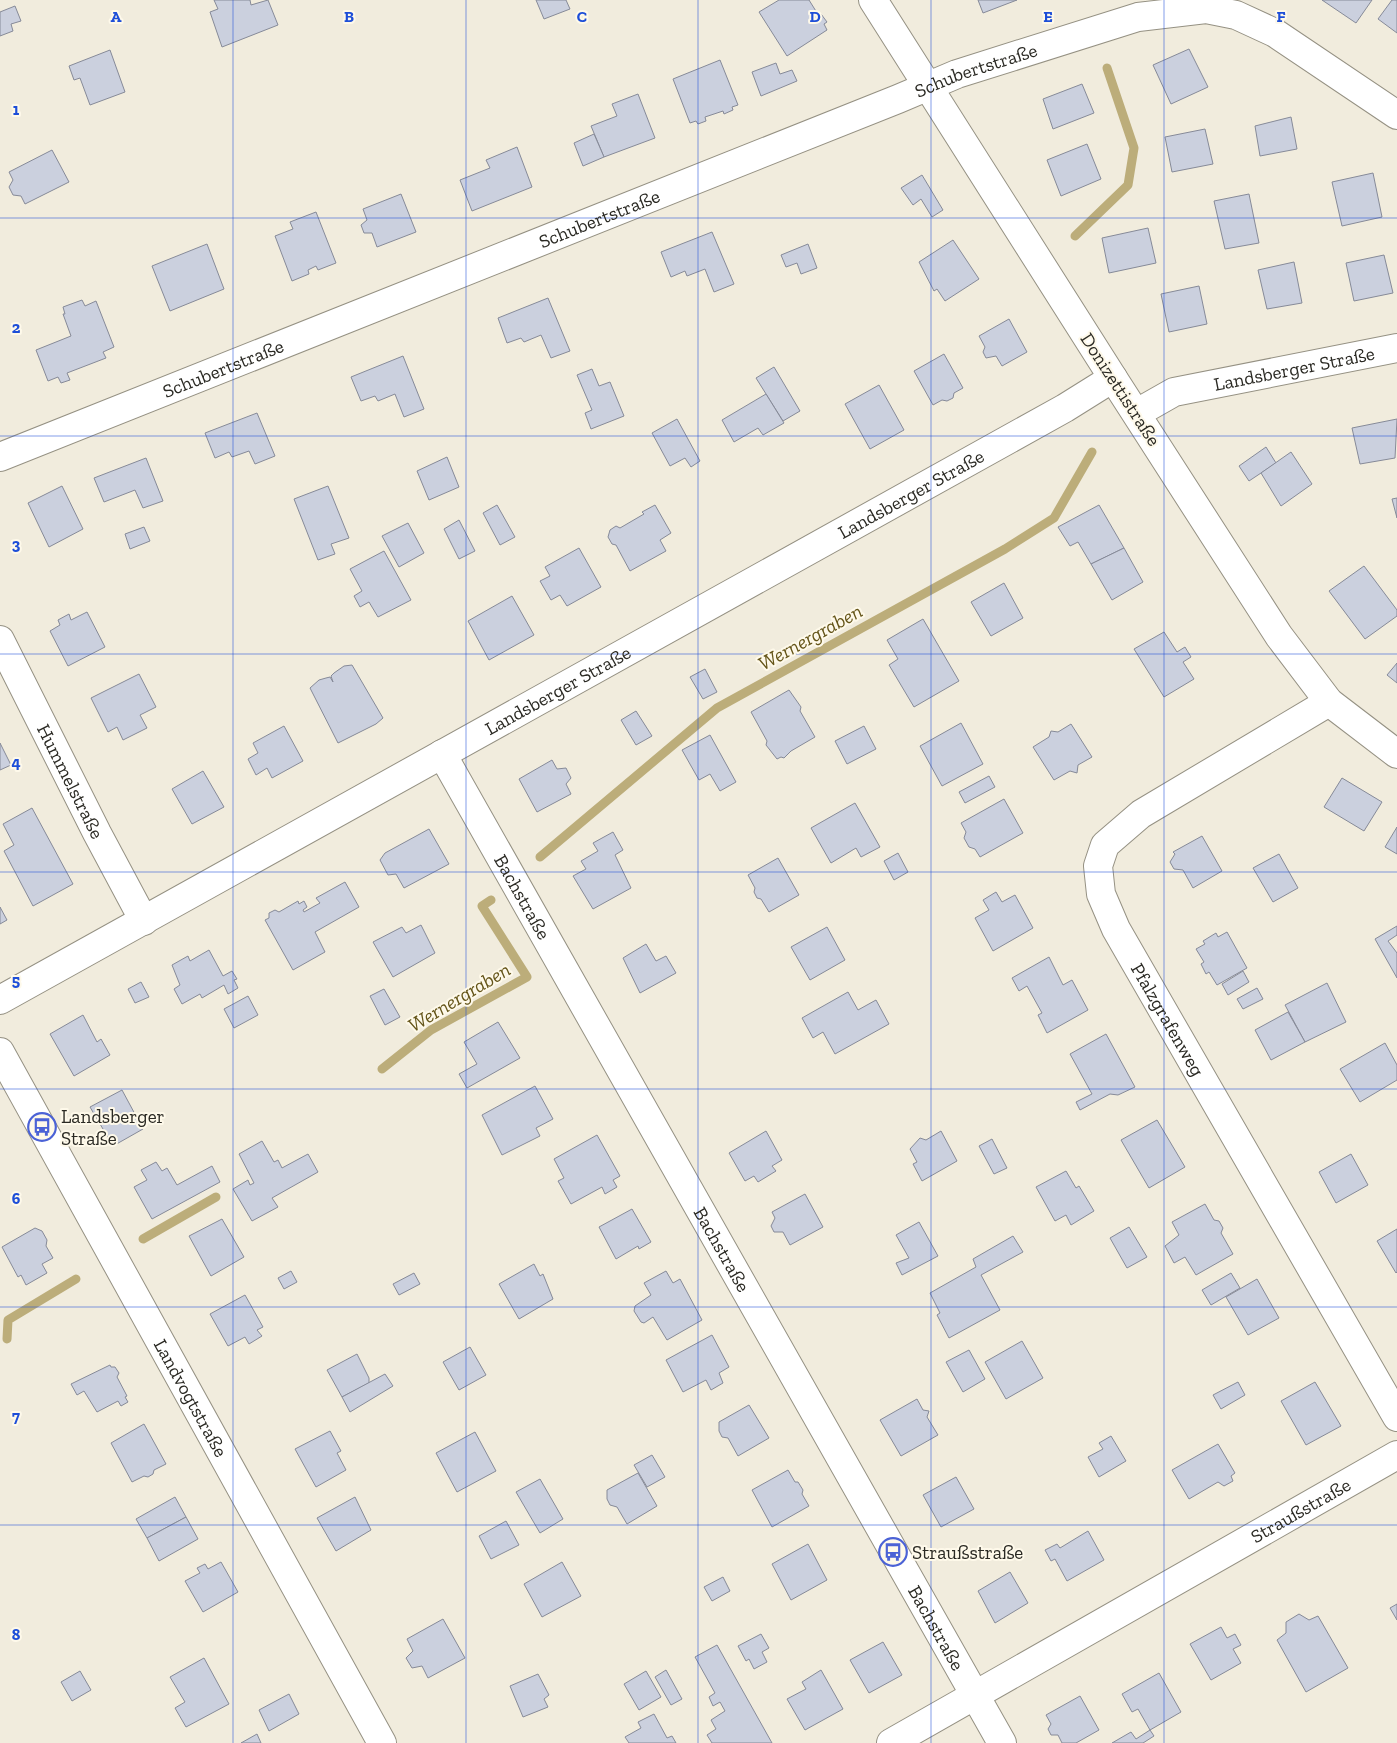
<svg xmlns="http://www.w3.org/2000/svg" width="1397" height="1743" font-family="'Zilla Slab',serif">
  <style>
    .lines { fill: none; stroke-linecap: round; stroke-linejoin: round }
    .stream { stroke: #bcad7a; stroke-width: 9 }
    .building { fill: #cbd0de; stroke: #868a98 }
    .minor-casing { stroke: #959183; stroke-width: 30 }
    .tertiary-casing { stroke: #959183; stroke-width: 30 }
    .minor { stroke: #fff; stroke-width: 28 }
    .tertiary { stroke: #fff; stroke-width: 28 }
    .grid { fill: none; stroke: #1d4ed8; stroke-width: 1; stroke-opacity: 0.55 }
    .labels { text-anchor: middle; stroke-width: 4; stroke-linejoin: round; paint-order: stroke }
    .street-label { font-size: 19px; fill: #2a2923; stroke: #fef9ea }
    .poi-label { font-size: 19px; fill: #2a2923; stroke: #fef9ea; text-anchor: start }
    .water-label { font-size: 20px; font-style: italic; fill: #645418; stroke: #fef9ea }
    .grid-label { font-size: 16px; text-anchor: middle; font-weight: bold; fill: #1d4ed8; stroke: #fef9ea; stroke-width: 4; stroke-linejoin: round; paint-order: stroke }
  </style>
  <rect width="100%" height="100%" fill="#f1ecdd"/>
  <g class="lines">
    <!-- stream -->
    <g class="stream">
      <polyline points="1075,236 1128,185 1134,148 1107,68"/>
      <polyline points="540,857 717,708 1005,549 1054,518 1092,452"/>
      <polyline points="382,1069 431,1030 527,977 482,906 491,900"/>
      <polyline points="143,1239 216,1197"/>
      <polyline points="7,1339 8,1320 76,1279"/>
    </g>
  </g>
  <!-- building -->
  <g class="building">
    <polygon points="214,0 250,0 251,5 268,0 278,25 222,47 210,12 218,9"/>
    <polygon points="536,0 566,0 570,9 544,19"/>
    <polygon points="779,0 809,0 819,16 821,14 827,22 824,24 827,30 787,56 759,12"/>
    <polygon points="978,0 1017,0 983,13"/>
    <polygon points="1322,0 1372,0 1356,23"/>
    <polygon points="1392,0 1397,0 1397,33 1378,19"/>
    <polygon points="15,6 21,21 11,24 13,31 0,36 0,12"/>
    <polygon points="1189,49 1208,87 1171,104 1153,65"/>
    <polygon points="110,50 125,92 90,105 80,78 74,80 69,66"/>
    <polygon points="720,60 738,105 732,107 733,110 724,114 723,111 705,117 706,121 698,124 696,121 690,123 673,79"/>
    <polygon points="776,63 780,74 792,70 797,81 761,96 752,72"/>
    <polygon points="1082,84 1094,113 1053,129 1043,99"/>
    <polygon points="638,94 655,138 604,157 591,126 617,116 612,104"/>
    <polygon points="1291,117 1297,149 1260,156 1255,126"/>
    <polygon points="1205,129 1213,164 1172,172 1165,137"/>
    <polygon points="594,134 604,157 583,166 574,143"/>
    <polygon points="1087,144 1101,179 1061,196 1047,160"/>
    <polygon points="517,147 532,187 472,211 460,180 490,168 486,160"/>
    <polygon points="52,150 69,182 25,204 21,196 13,195 9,187 13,180 9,172"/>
    <polygon points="1373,173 1382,217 1342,226 1332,182"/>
    <polygon points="922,175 943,210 932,217 921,199 913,205 901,188"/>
    <polygon points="401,194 416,232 377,247 372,233 364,233 361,225 367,220 363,209"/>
    <polygon points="1249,194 1259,243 1225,249 1214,201"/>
    <polygon points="316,212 336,263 318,270 316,266 308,270 309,274 292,281 275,236 293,229 290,222"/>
    <polygon points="1148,228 1156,263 1109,273 1102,238"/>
    <polygon points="712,232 734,284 714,292 705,269 687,276 685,271 671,277 661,252"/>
    <polygon points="953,240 979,279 945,301 937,289 934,291 919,262"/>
    <polygon points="207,244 224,289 170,311 152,266"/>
    <polygon points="808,244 817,268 801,274 797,263 786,267 781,255"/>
    <polygon points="1384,255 1393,293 1354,301 1346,263"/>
    <polygon points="1294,262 1302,303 1267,309 1258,270"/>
    <polygon points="1199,286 1207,324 1169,332 1161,294"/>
    <polygon points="548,298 570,351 551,358 541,335 524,342 521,338 507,343 498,318"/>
    <polygon points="82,300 85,306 96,301 114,347 103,352 106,358 67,373 70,380 61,383 58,377 48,381 36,350 71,336 63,314 65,314 63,307"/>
    <polygon points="1009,319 1027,352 1002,366 996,356 986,358 983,352 985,347 979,336"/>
    <polygon points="944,354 963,388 954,393 953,398 947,401 942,400 933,405 914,371"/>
    <polygon points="403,356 424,409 404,417 395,394 378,401 375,396 361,401 351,377"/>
    <polygon points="774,367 800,411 783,421 756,378"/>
    <polygon points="592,369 599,386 610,382 624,416 591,429 585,413 592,410 577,375"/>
    <polygon points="879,385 904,430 870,449 845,404"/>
    <polygon points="766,394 784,423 763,435 758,428 734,442 722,420"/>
    <polygon points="257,413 275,456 255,464 249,451 232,457 229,452 215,458 205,433"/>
    <polygon points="677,419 700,461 691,467 685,458 670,466 652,433"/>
    <polygon points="1397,419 1395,458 1360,464 1352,428"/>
    <polygon points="1266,447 1276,463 1249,481 1239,466"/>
    <polygon points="1291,452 1312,484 1281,506 1261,473"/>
    <polygon points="447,457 459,487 429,500 417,471"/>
    <polygon points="146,458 163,501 143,508 135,490 104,502 94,478"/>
    <polygon points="62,486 83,529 49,547 28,503"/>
    <polygon points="328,486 349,538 331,544 335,554 318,560 294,499"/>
    <polygon points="1397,498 1397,518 1392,499"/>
    <polygon points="497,505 515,537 500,545 483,513"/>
    <polygon points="655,505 671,533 660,540 666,551 630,571 616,545 612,544 608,537 610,530 616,526 620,528 644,514 642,512"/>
    <polygon points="1099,505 1124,548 1091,564 1078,542 1070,546 1058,527"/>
    <polygon points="459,520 475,551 459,559 444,529"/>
    <polygon points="408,523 424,553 399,567 382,536"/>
    <polygon points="144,527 150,541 130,549 125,534"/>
    <polygon points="579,548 601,587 567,606 560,595 551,600 540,581 550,576 545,567"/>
    <polygon points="1124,548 1143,582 1112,600 1091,564"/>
    <polygon points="384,551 411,600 378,617 369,602 360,607 354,596 362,591 350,569"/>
    <polygon points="1364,566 1397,610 1397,616 1365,639 1329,591"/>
    <polygon points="1004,583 1023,618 991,636 971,602"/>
    <polygon points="512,596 534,635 489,660 468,621"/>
    <polygon points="87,612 105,647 68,666 50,631 60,625 58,620 69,614 71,620"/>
    <polygon points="923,619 959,681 914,707 889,665 898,659 887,640"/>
    <polygon points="1164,632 1177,652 1185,647 1191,657 1183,662 1194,679 1164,697 1134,649"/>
    <polygon points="1397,663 1397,683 1387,675"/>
    <polygon points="352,665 383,718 376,724 338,743 310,688 319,680 326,678 330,677 333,682 331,676 334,673 344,666"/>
    <polygon points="705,669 717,692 703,699 690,677"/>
    <polygon points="139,674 156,707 140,715 147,728 123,740 117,727 108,732 91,698"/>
    <polygon points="789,690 801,707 800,711 815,737 791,751 784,758 781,757 777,759 766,745 767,741 751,712"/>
    <polygon points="636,711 652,736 636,745 621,720"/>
    <polygon points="961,723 983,764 942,786 920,746"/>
    <polygon points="1071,724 1092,757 1078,765 1077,773 1070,771 1054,780 1033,747 1049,737 1051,731 1058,732"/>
    <polygon points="284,726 303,761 272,778 267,768 256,775 248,759 258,753 253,743"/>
    <polygon points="864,726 876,749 847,764 835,741"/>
    <polygon points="710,735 736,782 720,791 710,774 699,780 682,750"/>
    <polygon points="0,743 11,765 0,770"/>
    <polygon points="552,760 557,769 566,768 571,778 566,784 571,794 537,812 519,779"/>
    <polygon points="203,771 224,807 192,824 172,789"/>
    <polygon points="989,776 995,787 965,803 959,792"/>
    <polygon points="1342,778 1382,802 1364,831 1324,807"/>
    <polygon points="1004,799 1023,833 980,857 975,849 969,847 964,838 966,832 961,823"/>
    <polygon points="855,803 880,847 861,857 856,848 831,863 811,828"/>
    <polygon points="32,808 73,884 33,906 4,851 14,845 3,824"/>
    <polygon points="1397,827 1397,854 1385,847"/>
    <polygon points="429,829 449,864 404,888 396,874 388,875 380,860 385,853"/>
    <polygon points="613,832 623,850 615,855 631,888 593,909 573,876 586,869 581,861 598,851 593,843"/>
    <polygon points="1202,836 1222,871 1193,888 1183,870 1174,869 1170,862 1175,854 1173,852"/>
    <polygon points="898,853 908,872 894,880 884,861"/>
    <polygon points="1279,854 1298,888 1273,902 1253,868"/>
    <polygon points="778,858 799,895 769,912 761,899 757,898 754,892 755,888 748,875"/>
    <polygon points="345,882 359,907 315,932 325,952 293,970 265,920 269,918 269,913 275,910 279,912 298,901 299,904 304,901 307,907 303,910 304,912 320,903 316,898"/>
    <polygon points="996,892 1002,902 1015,895 1033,928 993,951 975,918 989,910 983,900"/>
    <polygon points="0,907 7,920 0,924"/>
    <polygon points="421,925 435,953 393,977 373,942 402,927 406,933"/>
    <polygon points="1397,926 1397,935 1388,941 1397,953 1397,978 1375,939"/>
    <polygon points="827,927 845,960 810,980 791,947"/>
    <polygon points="1227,932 1247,968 1217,985 1209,972 1206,974 1201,964 1204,962 1196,949 1205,944 1203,941 1216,933 1218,937"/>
    <polygon points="646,944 656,961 666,956 676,973 640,993 623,958"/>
    <polygon points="209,950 223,976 232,971 237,979 234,980 238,988 228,994 224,985 202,998 200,994 182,1004 174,989 180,985 172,965 188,956 190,961"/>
    <polygon points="1049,957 1063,985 1072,980 1088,1010 1047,1033 1038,1015 1042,1013 1027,986 1019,991 1012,978"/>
    <polygon points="1243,971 1249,982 1228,995 1222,984"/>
    <polygon points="141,982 149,997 135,1003 128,989"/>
    <polygon points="1327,983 1346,1022 1305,1042 1285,1005"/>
    <polygon points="1257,988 1263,999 1243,1009 1237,999"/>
    <polygon points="384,989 400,1017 385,1025 370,996"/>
    <polygon points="848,992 858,1010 876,1000 889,1024 835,1054 823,1032 813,1038 802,1018"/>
    <polygon points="248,996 258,1015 234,1028 224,1009"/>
    <polygon points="1288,1012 1305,1042 1271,1060 1255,1030"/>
    <polygon points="83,1015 97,1042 101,1039 110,1055 74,1076 50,1034"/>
    <polygon points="498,1022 520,1058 467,1088 459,1074 477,1064 464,1042"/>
    <polygon points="1106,1034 1135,1087 1118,1095 1110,1094 1080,1110 1076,1102 1092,1094 1070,1054"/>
    <polygon points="1385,1043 1397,1065 1397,1080 1360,1102 1340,1069"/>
    <polygon points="535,1086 553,1119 536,1128 540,1136 502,1155 482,1115"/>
    <polygon points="122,1090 143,1129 113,1146 90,1107"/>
    <polygon points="1157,1120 1185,1167 1149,1188 1121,1140"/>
    <polygon points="766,1131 782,1160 772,1166 776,1171 758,1182 754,1176 745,1181 729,1153"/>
    <polygon points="941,1131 957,1161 922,1181 913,1164 917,1162 910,1149 920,1138 926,1140"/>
    <polygon points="597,1135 620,1176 613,1180 617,1187 605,1194 602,1187 571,1204 558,1181 564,1178 554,1159"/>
    <polygon points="992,1139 1007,1168 994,1174 979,1146"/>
    <polygon points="262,1141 274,1162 278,1160 282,1168 308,1154 318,1172 272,1198 278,1207 252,1221 233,1189 248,1180 250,1185 254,1183 239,1154"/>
    <polygon points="1351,1154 1368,1185 1336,1203 1319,1172"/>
    <polygon points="156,1162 162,1171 167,1168 177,1185 212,1166 220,1182 152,1219 134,1187 147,1180 141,1170"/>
    <polygon points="1066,1171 1076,1188 1079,1186 1094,1211 1071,1225 1066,1215 1055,1221 1036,1187"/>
    <polygon points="805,1194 823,1227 790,1245 783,1232 774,1232 771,1226 775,1218 772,1212"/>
    <polygon points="1205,1204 1214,1220 1219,1221 1223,1228 1221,1233 1233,1254 1196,1275 1185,1257 1174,1263 1165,1246 1179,1235 1172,1222"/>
    <polygon points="632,1209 651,1242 639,1249 638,1246 616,1259 599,1227"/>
    <polygon points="222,1219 244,1257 211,1276 189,1236"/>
    <polygon points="919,1222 938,1256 902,1275 896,1263 909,1258 896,1235"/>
    <polygon points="1129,1227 1147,1257 1127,1268 1110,1238"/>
    <polygon points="35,1228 42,1231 47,1240 46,1246 53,1258 42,1264 47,1273 26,1285 21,1275 18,1277 2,1247"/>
    <polygon points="1397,1229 1397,1272 1396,1273 1377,1241"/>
    <polygon points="1013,1236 1023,1252 981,1275 1000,1310 949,1338 937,1315 940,1313 930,1293 976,1267 973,1259"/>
    <polygon points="534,1264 540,1276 543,1274 553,1299 519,1319 499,1284"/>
    <polygon points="291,1271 297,1282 284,1289 278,1278"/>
    <polygon points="666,1271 673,1283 680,1279 702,1320 667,1340 653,1317 644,1323 641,1322 634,1311 635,1306 651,1295 644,1283"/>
    <polygon points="414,1273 420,1284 399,1295 393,1284"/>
    <polygon points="1231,1273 1240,1288 1211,1305 1202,1290"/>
    <polygon points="1257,1279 1279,1318 1248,1335 1226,1297"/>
    <polygon points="245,1295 263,1327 257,1330 262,1336 249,1344 245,1337 228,1346 210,1314"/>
    <polygon points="712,1335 729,1367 719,1373 723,1383 711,1390 706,1380 683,1392 666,1360"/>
    <polygon points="1022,1341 1043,1378 1006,1399 985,1362"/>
    <polygon points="470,1347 486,1375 459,1390 443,1362"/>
    <polygon points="969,1350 985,1379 963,1392 946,1362"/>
    <polygon points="357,1354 369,1378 369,1383 342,1397 327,1370"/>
    <polygon points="110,1365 111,1367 115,1367 119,1373 117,1377 127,1396 125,1397 128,1402 121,1406 118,1401 97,1412 84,1391 77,1395 71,1384"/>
    <polygon points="385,1374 393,1386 350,1412 342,1397"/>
    <polygon points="1238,1382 1245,1395 1221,1409 1213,1395"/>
    <polygon points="1315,1382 1341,1426 1306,1445 1281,1401"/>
    <polygon points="917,1399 923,1410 929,1411 927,1417 938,1435 901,1456 880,1420"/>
    <polygon points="749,1405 769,1438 738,1456 728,1438 722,1437 719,1431 719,1422"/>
    <polygon points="144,1424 166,1464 154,1470 153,1474 148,1477 144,1476 132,1482 111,1443"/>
    <polygon points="330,1431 341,1451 337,1453 346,1470 316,1487 295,1449"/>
    <polygon points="475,1432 496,1471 457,1492 436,1453"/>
    <polygon points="1111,1436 1126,1461 1099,1477 1088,1457 1103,1449 1099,1443"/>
    <polygon points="1218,1444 1235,1473 1231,1476 1233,1481 1224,1486 1218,1482 1189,1499 1172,1470"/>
    <polygon points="652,1455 665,1477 647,1487 634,1465"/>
    <polygon points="788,1470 795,1482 798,1482 803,1490 802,1494 809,1506 772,1527 752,1490"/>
    <polygon points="638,1473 657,1506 627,1524 617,1507 610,1505 607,1499 607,1490"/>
    <polygon points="956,1477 974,1509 941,1527 923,1495"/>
    <polygon points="540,1479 563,1519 540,1533 516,1492"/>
    <polygon points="175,1497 186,1517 147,1538 136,1519"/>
    <polygon points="355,1497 371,1530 336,1551 317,1518"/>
    <polygon points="186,1517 198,1539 159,1561 147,1538"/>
    <polygon points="506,1521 519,1545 491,1559 479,1536"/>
    <polygon points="1088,1531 1104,1560 1067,1581 1055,1559 1051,1561 1045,1550 1057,1544 1060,1548"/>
    <polygon points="808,1544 827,1580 791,1600 772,1564"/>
    <polygon points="221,1562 238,1592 203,1612 185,1581 200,1573 197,1568 205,1564 208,1569"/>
    <polygon points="562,1562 581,1596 542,1617 524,1584"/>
    <polygon points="1010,1572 1028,1603 995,1623 978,1591"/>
    <polygon points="723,1577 730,1591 712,1601 704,1587"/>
    <polygon points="1397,1604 1397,1620 1390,1608"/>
    <polygon points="1299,1614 1309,1620 1318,1616 1348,1668 1306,1692 1277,1640 1286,1633 1286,1622"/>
    <polygon points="443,1619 465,1658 428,1678 422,1666 412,1668 406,1658 413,1651 407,1639"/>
    <polygon points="1221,1627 1227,1638 1235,1634 1241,1645 1233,1649 1241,1663 1211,1680 1190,1644"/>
    <polygon points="761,1634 769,1648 762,1652 767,1662 754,1669 749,1659 746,1661 738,1646"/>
    <polygon points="883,1642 902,1675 869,1693 850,1660"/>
    <polygon points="717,1645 772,1743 712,1743 707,1735 716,1729 711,1720 725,1711 720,1702 713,1706 709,1697 715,1693 695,1657"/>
    <polygon points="204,1658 229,1704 186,1727 175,1708 185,1702 170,1677"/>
    <polygon points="666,1670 682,1699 671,1705 655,1677"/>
    <polygon points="821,1670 843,1709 805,1730 787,1699 806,1689 802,1682"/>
    <polygon points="80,1671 91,1690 72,1701 61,1682"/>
    <polygon points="646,1671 661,1697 639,1710 624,1684"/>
    <polygon points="1159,1673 1181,1712 1150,1730 1138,1709 1132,1712 1122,1694"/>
    <polygon points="538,1674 549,1695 544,1699 548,1707 523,1717 510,1686"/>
    <polygon points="289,1694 299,1714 269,1731 259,1710"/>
    <polygon points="1080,1696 1099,1730 1076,1743 1062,1743 1058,1735 1051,1735 1048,1729 1051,1724 1046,1715"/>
    <polygon points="654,1714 667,1738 672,1736 676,1743 629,1743 625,1737 641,1728 638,1722"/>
    <polygon points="1150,1730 1154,1736 1143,1743 1112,1743 1131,1732 1136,1739"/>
    <polygon points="257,1734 261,1743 241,1743"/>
  </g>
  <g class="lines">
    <defs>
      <g id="minor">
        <polyline points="1113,378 1279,636 1329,702 1397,754"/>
        <path id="s1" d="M1137,413L1174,392L1397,348"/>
        <path id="s2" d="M0,457L898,99L957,74L1138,17L1206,9L1236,15L1275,33L1397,115"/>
        <path id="s3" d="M0,640L97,833L144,921"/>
        <path id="s4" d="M1329,702L1141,814L1105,845L1098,866L1101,894L1116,929L1397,1417"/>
        <path id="s5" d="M442,754L1002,1743"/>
        <path id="s6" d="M0,1052L382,1743"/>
        <path id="s7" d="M891,1743L1397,1455"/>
      </g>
      <g id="tertiary">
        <path id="s8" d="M0,1000L1065,408L1113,378L873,0"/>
      </g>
    </defs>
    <!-- minor casing -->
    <use href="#minor" class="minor-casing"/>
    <!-- tertiary casing -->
    <use href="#tertiary" class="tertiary-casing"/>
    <!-- minor -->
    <use href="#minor" class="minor"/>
    <!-- tertiary -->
    <use href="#tertiary" class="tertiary"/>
  </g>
  <!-- grid -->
  <path class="grid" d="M233,0V1743M466,0V1743M698,0V1743M931,0V1743M1164,0V1743M0,218H1397M0,436H1397M0,654H1397M0,872H1397M0,1089H1397M0,1307H1397M0,1525H1397"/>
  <!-- icons -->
  <defs>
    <symbol id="bus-ring" viewBox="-11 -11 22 22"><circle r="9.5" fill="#fef9ea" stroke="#4b62d6" stroke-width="1.5"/><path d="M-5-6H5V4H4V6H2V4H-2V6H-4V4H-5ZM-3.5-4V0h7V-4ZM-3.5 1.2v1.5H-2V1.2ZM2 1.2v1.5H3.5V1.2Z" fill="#4b62d6"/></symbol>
  </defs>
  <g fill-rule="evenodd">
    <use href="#bus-ring" x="26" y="1111" width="32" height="32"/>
    <use href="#bus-ring" x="877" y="1536" width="32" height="32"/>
  </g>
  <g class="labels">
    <!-- street labels -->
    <g class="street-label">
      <text dy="7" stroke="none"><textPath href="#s2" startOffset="1050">Schubertstraße</textPath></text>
      <text dy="7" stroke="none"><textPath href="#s2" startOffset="645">Schubertstraße</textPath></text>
      <text dy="7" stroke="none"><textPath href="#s2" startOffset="240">Schubertstraße</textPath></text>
      <text dy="7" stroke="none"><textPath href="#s1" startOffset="165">Landsberger Straße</textPath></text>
      <text transform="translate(1121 389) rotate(57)" y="7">Donizettistraße</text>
      <text dy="7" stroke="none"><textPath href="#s8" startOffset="1042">Landsberger Straße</textPath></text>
      <text dy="7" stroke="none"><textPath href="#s8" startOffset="638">Landsberger Straße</textPath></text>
      <text dy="7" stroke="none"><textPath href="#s3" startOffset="158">Hummelstraße</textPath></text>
      <text dy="7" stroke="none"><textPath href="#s5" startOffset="164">Bachstraße</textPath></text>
      <text dy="7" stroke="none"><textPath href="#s4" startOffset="459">Pfalzgrafenweg</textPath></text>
      <text dy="7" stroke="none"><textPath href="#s5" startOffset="569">Bachstraße</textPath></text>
      <text dy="7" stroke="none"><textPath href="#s6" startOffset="395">Landvogtstraße</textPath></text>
      <text dy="7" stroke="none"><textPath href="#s7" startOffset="471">Straußstraße</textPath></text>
      <text dy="7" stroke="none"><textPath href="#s5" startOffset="1004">Bachstraße</textPath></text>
    </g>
    <!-- poi labels -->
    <g class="poi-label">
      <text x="61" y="1123">Landsberger<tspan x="61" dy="22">Straße</tspan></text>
      <text x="912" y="1559">Straußstraße</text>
    </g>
    <!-- water labels -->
    <g class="water-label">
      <text transform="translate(810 637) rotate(-29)" y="7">Wernergraben</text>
      <text transform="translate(459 997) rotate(-31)" y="7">Wernergraben</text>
    </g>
  </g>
  <g class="grid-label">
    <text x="116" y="22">A</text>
    <text x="349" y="22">B</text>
    <text x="582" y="22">C</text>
    <text x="815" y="22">D</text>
    <text x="1048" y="22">E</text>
    <text x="1281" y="22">F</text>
    <text x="16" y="115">1</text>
    <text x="16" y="333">2</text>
    <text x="16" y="550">3</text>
    <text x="16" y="768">4</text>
    <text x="16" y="986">5</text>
    <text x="16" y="1204">6</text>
    <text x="16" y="1422">7</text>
    <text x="16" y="1640">8</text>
  </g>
</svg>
